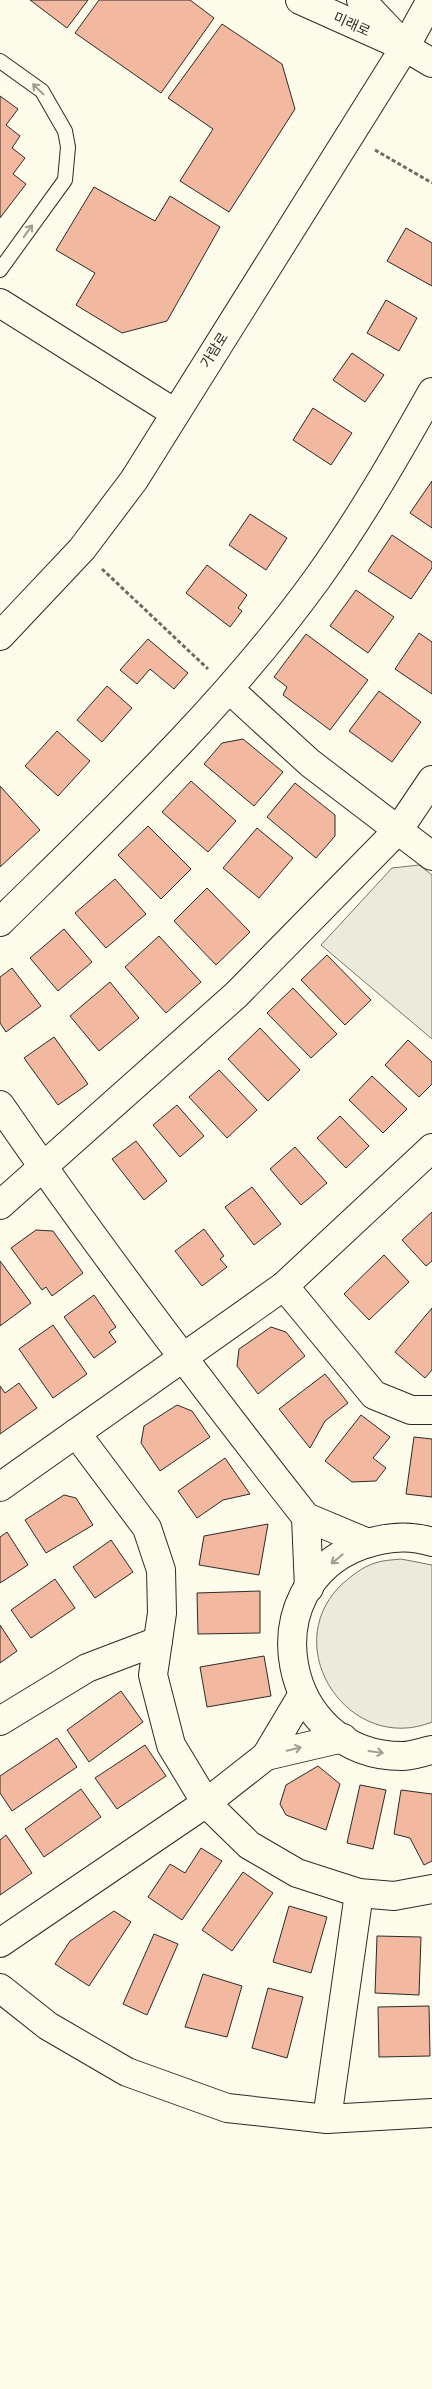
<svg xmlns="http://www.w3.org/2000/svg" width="432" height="2389" font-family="'Titillium Web','Noto Sans KR',sans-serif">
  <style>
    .green { fill: #ecebdb; stroke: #74746e }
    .building { fill: #f2b8a0; stroke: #2b2b2b }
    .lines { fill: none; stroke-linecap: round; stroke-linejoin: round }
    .lane-casing { stroke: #2b2b2b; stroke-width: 16 }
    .street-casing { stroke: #2b2b2b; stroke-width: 30 }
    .secondary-casing { stroke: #2b2b2b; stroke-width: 30 }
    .path { stroke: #6a6964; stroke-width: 3; stroke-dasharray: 4 2.5; stroke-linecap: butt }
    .lane { stroke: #fdfbea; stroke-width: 14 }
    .street { stroke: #fdfbea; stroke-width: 28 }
    .secondary { stroke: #fdfbea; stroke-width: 28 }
    .oneway { stroke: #9e9d94 }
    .labels { text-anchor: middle; stroke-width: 4; stroke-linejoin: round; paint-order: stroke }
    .street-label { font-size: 14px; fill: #2b2b2b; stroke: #fdfbea }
  </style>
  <rect width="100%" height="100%" fill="#fdfbea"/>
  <!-- green -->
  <g class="green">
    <polygon points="419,865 432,875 432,1039 321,945 392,868"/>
    <path d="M401,1559L432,1565V1722C350,1755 278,1649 340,1586C350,1577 362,1567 375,1563C383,1560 393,1560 401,1559Z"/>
  </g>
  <!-- building -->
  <g class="building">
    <polygon points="30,0 88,0 67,28"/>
    <polygon points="99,0 190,0 214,18 161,93 75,33"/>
    <polygon points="222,24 282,64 295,109 229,212 180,181 213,129 168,98"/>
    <polygon points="0,96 18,109 6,125 20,136 12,148 25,158 13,174 26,184 0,218"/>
    <polygon points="94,187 155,221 170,196 220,227 167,321 122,333 76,305 95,273 56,250"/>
    <polygon points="406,228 432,243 432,286 387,261"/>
    <polygon points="386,300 417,318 399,351 367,333"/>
    <polygon points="352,353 384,375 365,402 333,380"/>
    <polygon points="313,408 352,433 331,465 293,440"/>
    <polygon points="432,481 432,528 410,513"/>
    <polygon points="250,514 287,538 266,570 229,545"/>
    <polygon points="392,535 432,562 432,568 411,599 368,571"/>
    <polygon points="207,565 247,595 238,608 242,611 230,627 186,593"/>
    <polygon points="356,590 394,617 368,653 330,626"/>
    <polygon points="419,633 432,642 432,694 395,669"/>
    <polygon points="306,634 368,680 330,730 283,695 287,687 274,677"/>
    <polygon points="148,639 188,673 174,689 150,669 137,684 120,670"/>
    <polygon points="107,686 132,708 102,742 77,720"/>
    <polygon points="379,691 421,722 392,762 349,731"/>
    <polygon points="57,731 90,761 58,796 25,766"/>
    <polygon points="243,739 283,772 254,806 204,764 222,743"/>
    <polygon points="191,781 236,821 208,852 162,812"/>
    <polygon points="295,783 335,815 335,836 316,858 267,817"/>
    <polygon points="0,786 40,830 0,867"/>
    <polygon points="148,826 191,869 161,899 118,855"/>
    <polygon points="257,828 293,858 259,898 223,868"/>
    <polygon points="115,879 146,914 106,948 75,913"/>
    <polygon points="207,888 250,932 216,965 174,921"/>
    <polygon points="64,929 92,962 58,991 30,958"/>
    <polygon points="159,936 201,982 166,1013 125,967"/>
    <polygon points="327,955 371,1000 345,1025 301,980"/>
    <polygon points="12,968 41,1006 6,1032 0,1023 0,977"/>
    <polygon points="110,982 139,1018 99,1051 70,1016"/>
    <polygon points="293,988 337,1034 311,1058 267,1013"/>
    <polygon points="260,1028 300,1070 268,1101 228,1059"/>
    <polygon points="54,1037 88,1084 58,1105 24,1058"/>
    <polygon points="408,1040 432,1062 432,1084 419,1097 385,1065"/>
    <polygon points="219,1070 257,1110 227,1138 189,1097"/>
    <polygon points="372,1076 407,1109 383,1133 349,1100"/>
    <polygon points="177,1105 204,1136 180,1157 153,1125"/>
    <polygon points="340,1116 369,1146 346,1168 317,1138"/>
    <polygon points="136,1141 167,1181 144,1200 112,1159"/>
    <polygon points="295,1147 327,1183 301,1205 270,1169"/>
    <polygon points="252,1187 281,1224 254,1245 225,1207"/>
    <polygon points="432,1212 432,1261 426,1266 402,1240"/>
    <polygon points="204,1229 224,1256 220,1259 227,1267 202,1286 175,1251"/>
    <polygon points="36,1230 53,1231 83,1273 52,1296 46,1287 42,1290 11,1248"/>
    <polygon points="384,1255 409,1282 369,1320 344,1294"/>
    <polygon points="0,1261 31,1303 0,1326"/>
    <polygon points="94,1295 116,1327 109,1332 116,1342 94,1358 64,1317"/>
    <polygon points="432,1308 432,1370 425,1378 395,1352"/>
    <polygon points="53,1325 87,1374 53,1398 19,1349"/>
    <polygon points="271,1327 286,1332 305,1356 258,1394 237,1366 239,1349"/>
    <polygon points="325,1374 348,1403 325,1421 310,1448 279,1409"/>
    <polygon points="19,1383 37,1408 0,1434 0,1386 5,1393"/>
    <polygon points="177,1405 192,1411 210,1437 160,1471 141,1443 144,1426"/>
    <polygon points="361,1415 390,1437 373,1458 386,1468 376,1481 352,1482 325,1461"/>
    <polygon points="414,1437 432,1439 432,1497 406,1494"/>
    <polygon points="225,1458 250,1494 223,1500 197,1518 178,1491"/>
    <polygon points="64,1495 76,1498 93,1525 46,1553 25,1520"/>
    <polygon points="268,1524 259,1575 199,1565 204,1536"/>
    <polygon points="7,1532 28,1565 0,1583 0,1537"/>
    <polygon points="111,1540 133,1572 95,1598 73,1567"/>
    <polygon points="55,1579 75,1608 31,1638 11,1610"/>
    <polygon points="260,1591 260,1633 198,1634 197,1593"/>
    <polygon points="0,1625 17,1651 0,1663"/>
    <polygon points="264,1656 271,1696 207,1707 200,1667"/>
    <polygon points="121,1691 143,1722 89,1762 67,1730"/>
    <polygon points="57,1738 77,1767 12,1811 0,1793 0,1776"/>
    <polygon points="145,1745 166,1776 117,1809 95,1778"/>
    <polygon points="318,1766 340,1784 326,1830 286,1815 280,1804 286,1785"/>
    <polygon points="360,1785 386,1790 373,1849 347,1843"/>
    <polygon points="81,1789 101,1817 44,1857 25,1829"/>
    <polygon points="401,1790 432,1794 432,1861 424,1865 410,1838 394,1834"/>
    <polygon points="6,1835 32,1873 0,1895 0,1840"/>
    <polygon points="201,1848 222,1861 182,1920 148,1897 170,1864 185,1873"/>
    <polygon points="243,1872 273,1893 232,1951 202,1930"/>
    <polygon points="289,1906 327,1917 311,1973 273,1962"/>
    <polygon points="114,1911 131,1922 89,1986 55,1964 70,1941"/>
    <polygon points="154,1934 178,1944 147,2015 123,2004"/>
    <polygon points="377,1936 421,1937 419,1995 375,1993"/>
    <polygon points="203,1974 242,1986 227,2037 185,2027"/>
    <polygon points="268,1988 303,1997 287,2058 252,2048"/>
    <polygon points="429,2006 430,2056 379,2057 378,2007"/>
  </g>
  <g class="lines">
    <defs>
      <polyline id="lane" points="0,61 42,91 65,131 68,147 65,180 0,270"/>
      <g id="street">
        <polyline points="431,0 405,47 432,63"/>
        <polyline points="0,303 175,413"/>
        <polyline points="229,689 310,763 432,856"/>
        <path d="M0,922C111,813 226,705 317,579C360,519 396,456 432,392"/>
        <path d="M0,1105C97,1246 200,1382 306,1517"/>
        <polyline points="0,1205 236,995 399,829 432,780"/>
        <polyline points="284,1286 374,1395 411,1410 432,1410"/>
        <polyline points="76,1433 147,1528 161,1570 162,1613 153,1675 171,1745 206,1803 249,1845 297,1873 359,1893 394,1896 432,1889"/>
        <polyline points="0,1487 284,1286 432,1148"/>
        <path d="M432,1542C408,1534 385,1537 362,1545C249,1586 281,1756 402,1756C412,1756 422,1752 432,1750"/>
        <polyline points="309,1588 306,1517 368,1543"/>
        <polyline points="303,1694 266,1756 343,1738"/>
        <polyline points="0,1721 87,1668 158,1641"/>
        <polyline points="0,1943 206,1803 266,1756"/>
        <polyline points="0,1988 48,2026 127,2072 227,2108 327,2119 432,2113"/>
        <polyline points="327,2119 359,1893"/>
      </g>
      <g id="secondary">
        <polyline points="300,0 405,47"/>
        <polyline points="361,0 397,38"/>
        <polyline points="0,636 82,549 134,480 405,47"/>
      </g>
    </defs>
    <!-- lane casing -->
    <use href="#lane" class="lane-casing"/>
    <!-- street casing -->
    <use href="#street" class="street-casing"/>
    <!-- secondary casing -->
    <use href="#secondary" class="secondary-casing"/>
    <!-- path -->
    <g class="path">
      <polyline points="375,150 432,183"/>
      <polyline points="102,569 208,669"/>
    </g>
    <!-- lane -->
    <use href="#lane" class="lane"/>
    <!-- street -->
    <use href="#street" class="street"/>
    <!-- secondary -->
    <use href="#secondary" class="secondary"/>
  </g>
  <!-- one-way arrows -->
  <defs><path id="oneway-shaft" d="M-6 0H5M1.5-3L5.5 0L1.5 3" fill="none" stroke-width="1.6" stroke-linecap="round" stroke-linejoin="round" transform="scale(1.25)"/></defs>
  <g class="oneway">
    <use href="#oneway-shaft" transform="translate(38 89) rotate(-136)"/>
    <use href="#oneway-shaft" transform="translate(28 231) rotate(-55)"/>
    <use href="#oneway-shaft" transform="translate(337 1559) rotate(141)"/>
    <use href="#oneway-shaft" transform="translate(294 1749) rotate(-13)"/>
    <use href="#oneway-shaft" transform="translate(376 1752) rotate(8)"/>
  </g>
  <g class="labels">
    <!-- street labels -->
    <g class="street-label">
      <text transform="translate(352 24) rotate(24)" y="5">미래로</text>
      <text transform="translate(214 350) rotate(-58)" y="5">가람로</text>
    </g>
  </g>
</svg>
